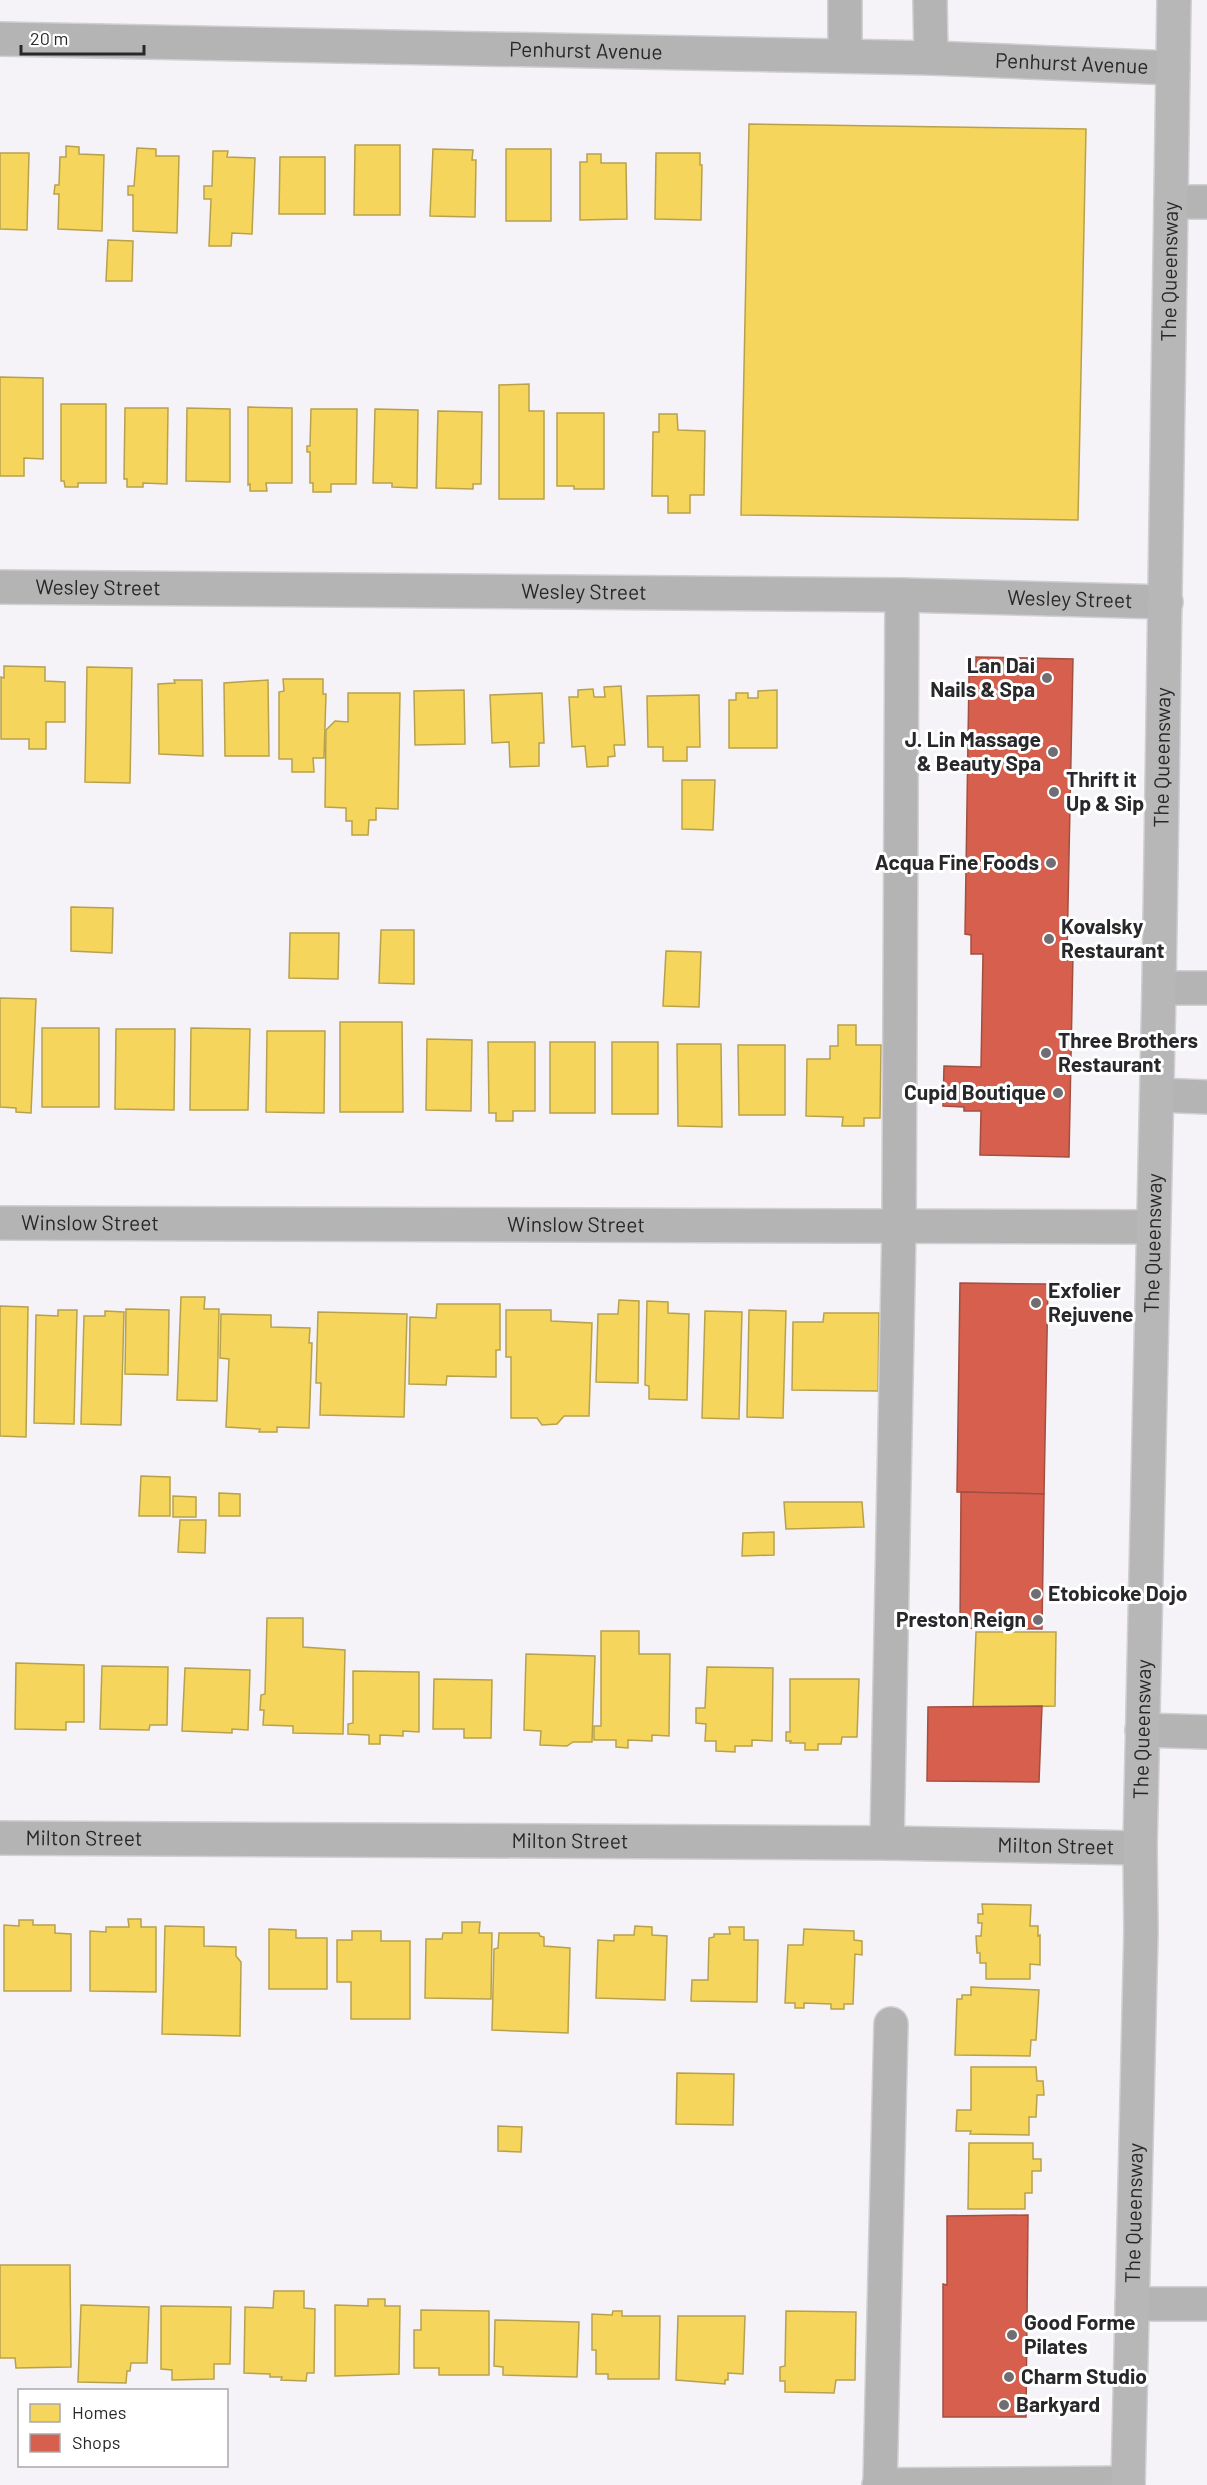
<svg xmlns="http://www.w3.org/2000/svg" width="1207" height="2485" font-family="Barlow,sans-serif">
  <style>
    .homes { fill: #f6d55c; stroke: #b8a14d; stroke-width: 1.5 }
    .shops { fill: #d6604d; stroke: #a24f42; stroke-width: 1.5 }
    .lines { fill: none; stroke-linecap: round; stroke-linejoin: round }
    .minor-casing { stroke: #d0cfd1; stroke-width: 36 }
    .major-casing { stroke: #d0cfd1; stroke-width: 36 }
    .minor { stroke: #b4b4b4; stroke-width: 33 }
    .major { stroke: #b8b7b7; stroke-width: 33 }
    .poi-dot { fill: #706e72; stroke: #fff; stroke-width: 2 }
    .labels { text-anchor: middle; stroke-width: 6; stroke-linejoin: round; paint-order: stroke }
    .street-label { font-size: 21px; fill: #28272a; stroke: #fff }
    .poi-label { font-size: 21px; font-weight: bold; fill: #28272a; stroke: #fff; text-anchor: start }
  </style>
  <rect width="100%" height="100%" fill="#f5f3f7"/>
  <!-- homes -->
  <g class="homes">
    <polygon points="749,124 1086,129 1078,520 741,515"/>
    <polygon points="355,145 400,145 400,215 354,215"/>
    <polygon points="66,146 79,147 79,154 104,155 102,231 58,229 59,194 54,194 55,185 59,185 60,157 66,157"/>
    <polygon points="137,148 156,149 156,156 179,156 177,233 133,231 133,195 128,195 128,186 134,186"/>
    <polygon points="433,149 473,150 472,160 476,160 475,217 430,216"/>
    <rect x="506" y="149" width="45" height="72"/>
    <polygon points="213,151 228,151 227,157 255,158 252,234 232,233 231,246 209,246 211,199 204,199 204,186 212,186"/>
    <polygon points="0,153 29,153 27,230 0,229"/>
    <polygon points="656,153 700,153 700,165 702,165 701,220 655,219"/>
    <polygon points="587,154 601,154 601,163 626,163 627,219 580,220 580,162 587,162"/>
    <polygon points="280,157 325,157 325,214 279,214"/>
    <polygon points="108,240 133,241 132,281 106,281"/>
    <polygon points="0,377 43,378 43,459 24,458 24,476 0,476"/>
    <polygon points="529,384 529,411 544,411 544,499 499,499 499,385"/>
    <polygon points="61,404 106,404 106,483 78,483 78,487 65,487 64,481 61,481"/>
    <polygon points="248,407 292,408 292,483 266,483 267,491 250,491 250,484 248,485"/>
    <polygon points="125,408 168,408 167,484 143,483 143,487 127,487 127,479 124,479"/>
    <polygon points="187,408 230,409 230,482 186,481"/>
    <polygon points="311,409 357,409 356,484 331,484 331,492 313,492 313,483 310,483 310,452 307,452 307,446 310,446"/>
    <polygon points="375,409 418,410 417,488 392,487 392,483 373,483"/>
    <polygon points="438,411 482,412 481,484 473,484 473,489 436,488"/>
    <polygon points="557,413 604,413 604,489 574,489 574,486 557,486"/>
    <polygon points="659,414 677,414 678,430 705,431 704,495 690,495 690,513 668,513 668,496 652,496 653,432 659,432"/>
    <polygon points="4,666 45,667 45,681 65,682 65,722 46,722 46,749 29,749 29,739 1,739 1,677 4,678"/>
    <polygon points="87,667 132,668 130,783 85,782"/>
    <polygon points="283,679 323,679 323,694 326,694 324,758 313,758 314,772 292,772 292,759 279,759 279,692 284,691"/>
    <polygon points="174,680 202,680 203,756 159,754 158,684 175,683"/>
    <polygon points="268,680 269,756 225,756 224,683"/>
    <polygon points="621,686 625,745 614,745 615,756 608,757 608,766 587,767 585,746 572,747 569,697 578,697 578,690 593,689 594,697 605,697 604,687"/>
    <polygon points="464,690 465,744 415,745 414,691"/>
    <polygon points="777,690 777,748 729,748 729,700 736,700 736,693 748,693 748,698 758,698 758,691"/>
    <polygon points="348,693 400,693 398,809 376,808 376,820 369,820 368,835 352,835 352,821 346,821 346,808 325,807 326,730 335,721 348,722"/>
    <polygon points="542,693 544,743 539,743 539,766 510,767 509,742 492,743 490,695"/>
    <polygon points="699,695 700,747 687,747 687,761 663,761 663,747 648,747 647,696"/>
    <polygon points="682,780 715,780 713,830 682,829"/>
    <polygon points="71,907 113,908 112,953 71,951"/>
    <polygon points="381,930 414,930 414,984 379,983"/>
    <polygon points="290,933 339,933 338,979 289,978"/>
    <polygon points="666,951 701,952 699,1007 663,1006"/>
    <polygon points="0,998 36,999 31,1113 16,1112 16,1108 0,1107"/>
    <polygon points="340,1022 402,1022 403,1112 340,1112"/>
    <polygon points="838,1025 856,1025 856,1045 881,1045 880,1118 864,1118 864,1126 842,1126 843,1117 806,1116 807,1059 830,1059 830,1046 838,1046"/>
    <rect x="42" y="1028" width="57" height="79"/>
    <polygon points="191,1028 250,1029 248,1110 190,1110"/>
    <polygon points="116,1029 175,1029 174,1110 115,1109"/>
    <polygon points="267,1031 325,1031 324,1113 266,1112"/>
    <polygon points="427,1039 472,1040 471,1111 426,1110"/>
    <polygon points="488,1042 535,1042 535,1111 513,1111 513,1121 496,1121 496,1113 489,1113"/>
    <rect x="550" y="1042" width="45" height="71"/>
    <rect x="612" y="1042" width="46" height="72"/>
    <polygon points="677,1044 721,1044 722,1127 678,1126"/>
    <polygon points="738,1045 785,1045 785,1115 739,1115"/>
    <polygon points="181,1297 205,1297 204,1309 219,1309 217,1401 177,1400"/>
    <polygon points="619,1300 639,1301 638,1383 596,1382 598,1314 618,1314"/>
    <polygon points="647,1301 668,1302 668,1313 689,1314 687,1400 649,1399 649,1386 645,1385"/>
    <polygon points="437,1304 500,1304 500,1350 496,1350 496,1377 447,1376 446,1385 409,1384 410,1317 436,1318"/>
    <polygon points="0,1306 28,1307 26,1437 0,1436"/>
    <polygon points="126,1309 169,1310 168,1375 125,1374"/>
    <polygon points="58,1310 77,1310 74,1424 34,1423 36,1315 58,1316"/>
    <polygon points="506,1310 551,1310 551,1321 592,1323 589,1416 564,1416 557,1424 542,1425 537,1418 511,1418 511,1357 506,1357"/>
    <polygon points="749,1310 786,1311 783,1418 747,1417"/>
    <polygon points="105,1311 124,1312 121,1425 81,1424 84,1316 105,1316"/>
    <polygon points="705,1311 742,1312 739,1419 702,1418"/>
    <polygon points="318,1312 407,1314 404,1417 320,1415 321,1383 316,1383"/>
    <polygon points="824,1313 879,1313 878,1391 792,1390 793,1322 823,1322"/>
    <polygon points="221,1314 271,1315 271,1327 310,1328 309,1343 312,1343 309,1428 277,1427 277,1432 259,1432 260,1429 226,1427 229,1359 220,1358"/>
    <polygon points="141,1476 170,1477 170,1516 139,1516"/>
    <polygon points="219,1493 240,1494 240,1516 219,1516"/>
    <polygon points="173,1496 196,1497 196,1517 173,1517"/>
    <polygon points="784,1502 862,1502 864,1527 786,1529"/>
    <polygon points="180,1520 206,1520 205,1553 178,1552"/>
    <polygon points="774,1532 774,1555 742,1556 743,1533"/>
    <polygon points="267,1618 303,1618 303,1647 345,1650 343,1734 293,1733 293,1726 263,1725 264,1710 260,1710 261,1695 265,1694"/>
    <polygon points="601,1631 639,1631 639,1654 670,1654 669,1736 652,1735 652,1741 628,1740 628,1748 616,1747 616,1740 594,1740 594,1726 601,1726"/>
    <polygon points="976,1632 1056,1632 1055,1706 973,1708"/>
    <polygon points="526,1654 595,1656 592,1742 573,1742 567,1746 540,1745 541,1731 524,1730"/>
    <polygon points="16,1663 84,1665 84,1722 66,1722 66,1730 15,1729"/>
    <polygon points="102,1666 168,1667 167,1725 150,1725 149,1730 100,1729"/>
    <polygon points="707,1667 773,1668 772,1741 752,1740 752,1746 735,1746 735,1752 716,1751 716,1741 705,1741 706,1724 696,1723 696,1708 705,1708"/>
    <polygon points="185,1668 250,1670 248,1730 232,1729 232,1733 182,1731"/>
    <polygon points="353,1671 419,1672 419,1732 403,1731 403,1736 380,1735 380,1744 369,1744 369,1735 348,1734 348,1724 353,1723"/>
    <polygon points="434,1679 492,1680 491,1738 464,1738 464,1729 433,1729"/>
    <polygon points="790,1679 859,1679 857,1737 842,1737 841,1744 818,1744 818,1750 805,1750 805,1743 790,1743 791,1741 786,1741 786,1732 790,1732"/>
    <polygon points="982,1904 1031,1905 1030,1926 1038,1926 1038,1936 1040,1935 1040,1965 1030,1964 1030,1979 986,1979 986,1963 980,1963 980,1953 977,1953 976,1936 981,1936 982,1923 978,1923 978,1914 983,1914"/>
    <polygon points="128,1919 141,1919 141,1927 156,1927 156,1992 90,1991 90,1931 106,1932 106,1927 129,1927"/>
    <polygon points="19,1920 33,1920 33,1925 55,1925 55,1933 71,1934 71,1991 4,1991 4,1925 19,1926"/>
    <polygon points="462,1922 480,1922 479,1933 492,1933 491,1999 425,1998 426,1939 442,1939 443,1933 462,1933"/>
    <polygon points="165,1926 204,1927 204,1946 236,1947 236,1956 241,1962 240,2036 162,2034"/>
    <polygon points="635,1926 652,1927 652,1935 667,1936 665,2000 596,1998 598,1940 614,1941 614,1935 634,1935"/>
    <polygon points="729,1927 744,1927 744,1940 758,1940 757,2002 691,2001 692,1980 708,1980 709,1938 714,1937 714,1934 730,1934"/>
    <polygon points="269,1929 296,1930 296,1938 327,1938 327,1989 269,1989"/>
    <polygon points="804,1929 854,1931 854,1940 862,1941 862,1955 855,1954 853,2004 844,2004 844,2009 831,2009 831,2004 804,2003 804,2008 795,2008 795,2003 785,2003 788,1945 803,1945"/>
    <polygon points="352,1931 381,1931 381,1941 410,1941 410,2019 351,2019 351,1982 337,1982 337,1940 352,1940"/>
    <polygon points="499,1933 539,1933 540,1936 544,1937 544,1946 570,1948 568,2033 492,2030 494,1949 498,1948"/>
    <polygon points="971,1987 1039,1990 1036,2040 1031,2040 1030,2056 955,2055 957,1999 962,1999 962,1995 971,1995"/>
    <polygon points="971,2067 1036,2067 1037,2081 1043,2081 1044,2095 1037,2095 1036,2117 1029,2117 1029,2135 970,2134 971,2131 956,2131 957,2110 971,2110"/>
    <polygon points="677,2073 734,2074 733,2125 676,2124"/>
    <polygon points="498,2126 522,2127 521,2152 498,2151"/>
    <polygon points="969,2143 1033,2143 1033,2159 1041,2159 1041,2171 1032,2171 1032,2193 1025,2193 1025,2209 968,2209"/>
    <polygon points="0,2265 70,2265 71,2367 16,2368 15,2358 0,2358"/>
    <polygon points="274,2291 304,2291 304,2308 315,2309 314,2373 307,2373 306,2381 281,2380 282,2377 270,2377 270,2374 244,2373 245,2307 273,2308"/>
    <polygon points="368,2299 385,2299 385,2306 400,2306 399,2374 335,2376 335,2305 368,2306"/>
    <polygon points="81,2305 149,2307 147,2363 131,2363 130,2371 127,2371 126,2383 78,2382"/>
    <polygon points="161,2306 231,2307 230,2364 214,2364 214,2379 172,2380 172,2370 161,2369"/>
    <polygon points="421,2310 489,2311 489,2375 439,2375 439,2368 414,2368 414,2330 421,2330"/>
    <polygon points="613,2311 622,2311 622,2316 660,2316 659,2379 608,2379 608,2374 596,2374 596,2350 592,2350 592,2314 612,2315"/>
    <polygon points="786,2311 856,2312 855,2380 836,2380 834,2393 785,2392 785,2381 780,2381 780,2367 785,2366"/>
    <polygon points="678,2316 745,2316 743,2374 728,2373 728,2380 725,2380 725,2384 676,2380"/>
    <polygon points="495,2320 579,2322 577,2377 503,2375 503,2367 494,2366"/>
  </g>
  <!-- shops -->
  <g class="shops">
    <polygon points="976,657 1073,659 1067,954 1073,954 1069,1157 980,1155 981,1111 964,1111 964,1107 943,1106 944,1066 981,1067 983,954 971,954 971,935 965,934 969,676 976,676"/>
    <polygon points="960,1283 1048,1284 1044,1494 957,1492"/>
    <polygon points="961,1492 1044,1494 1042,1629 960,1628"/>
    <polygon points="1042,1706 1039,1782 927,1781 928,1707"/>
    <polygon points="1028,2215 1026,2417 943,2417 943,2284 947,2285 947,2216"/>
  </g>
  <g class="lines">
    <defs>
      <g id="minor">
        <polyline points="930,0 931,58"/>
        <path id="s1" d="M0,39L931,58L1173,68"/>
        <polyline points="845,56 845,0"/>
        <polyline points="1171,202 1207,202"/>
        <path id="s2" d="M0,587L902,595L1166,602"/>
        <polyline points="1159,988 1207,988"/>
        <polyline points="1157,1095 1207,1097"/>
        <path id="s3" d="M0,1223L1153,1227"/>
        <polyline points="1142,1730 1207,1732"/>
        <path id="s4" d="M0,1838L887,1843L1140,1848"/>
        <polyline points="887,1843 899,1227 902,595"/>
        <polyline points="1132,2304 1207,2304"/>
        <polyline points="879,2485 1128,2483"/>
        <polyline points="880,2485 891,2024"/>
      </g>
      <g id="major">
        <path id="s5" d="M1128,2485L1141,1930L1140,1848L1159,988L1174,0"/>
      </g>
    </defs>
    <!-- minor casing -->
    <use href="#minor" class="minor-casing"/>
    <!-- major casing -->
    <use href="#major" class="major-casing"/>
    <!-- minor -->
    <use href="#minor" class="minor"/>
    <!-- major -->
    <use href="#major" class="major"/>
  </g>
  <!-- markers -->
  <g class="poi-dot">
    <circle cx="1047" cy="678" r="6"/>
    <circle cx="1053" cy="752" r="6"/>
    <circle cx="1054" cy="792" r="6"/>
    <circle cx="1051" cy="863" r="6"/>
    <circle cx="1049" cy="939" r="6"/>
    <circle cx="1046" cy="1053" r="6"/>
    <circle cx="1058" cy="1093" r="6"/>
    <circle cx="1036" cy="1303" r="6"/>
    <circle cx="1036" cy="1594" r="6"/>
    <circle cx="1038" cy="1620" r="6"/>
    <circle cx="1012" cy="2335" r="6"/>
    <circle cx="1009" cy="2377" r="6"/>
    <circle cx="1004" cy="2405" r="6"/>
  </g>
  <g class="labels">
    <!-- street labels -->
    <g class="street-label">
      <text dy="7" stroke="none"><textPath href="#s1" startOffset="586">Penhurst Avenue</textPath></text>
      <text dy="7" stroke="none"><textPath href="#s1" startOffset="1072">Penhurst Avenue</textPath></text>
      <text dy="7" stroke="none"><textPath href="#s5" startOffset="2214">The Queensway</textPath></text>
      <text dy="7" stroke="none"><textPath href="#s2" startOffset="98">Wesley Street</textPath></text>
      <text dy="7" stroke="none"><textPath href="#s2" startOffset="584">Wesley Street</textPath></text>
      <text dy="7" stroke="none"><textPath href="#s2" startOffset="1070">Wesley Street</textPath></text>
      <text dy="7" stroke="none"><textPath href="#s5" startOffset="1728">The Queensway</textPath></text>
      <text dy="7" stroke="none"><textPath href="#s3" startOffset="90">Winslow Street</textPath></text>
      <text dy="7" stroke="none"><textPath href="#s3" startOffset="576">Winslow Street</textPath></text>
      <text dy="7" stroke="none"><textPath href="#s5" startOffset="1242">The Queensway</textPath></text>
      <text dy="7" stroke="none"><textPath href="#s5" startOffset="756">The Queensway</textPath></text>
      <text dy="7" stroke="none"><textPath href="#s4" startOffset="84">Milton Street</textPath></text>
      <text dy="7" stroke="none"><textPath href="#s4" startOffset="570">Milton Street</textPath></text>
      <text dy="7" stroke="none"><textPath href="#s4" startOffset="1056">Milton Street</textPath></text>
      <text dy="7" stroke="none"><textPath href="#s5" startOffset="272">The Queensway</textPath></text>
    </g>
    <!-- poi labels -->
    <g class="poi-label">
      <text x="1035" y="673" text-anchor="end">Lan Dai<tspan x="1035" dy="24">Nails &amp; Spa</tspan></text>
      <text x="1041" y="747" text-anchor="end">J. Lin Massage<tspan x="1041" dy="24">&amp; Beauty Spa</tspan></text>
      <text x="1066" y="787">Thrift it<tspan x="1066" dy="24">Up &amp; Sip</tspan></text>
      <text x="1039" y="870" text-anchor="end">Acqua Fine Foods</text>
      <text x="1061" y="934">Kovalsky<tspan x="1061" dy="24">Restaurant</tspan></text>
      <text x="1058" y="1048">Three Brothers<tspan x="1058" dy="24">Restaurant</tspan></text>
      <text x="1046" y="1100" text-anchor="end">Cupid Boutique</text>
      <text x="1048" y="1298">Exfolier<tspan x="1048" dy="24">Rejuvene</tspan></text>
      <text x="1048" y="1601">Etobicoke Dojo</text>
      <text x="1026" y="1627" text-anchor="end">Preston Reign</text>
      <text x="1024" y="2330">Good Forme<tspan x="1024" dy="24">Pilates</tspan></text>
      <text x="1021" y="2384">Charm Studio</text>
      <text x="1016" y="2412">Barkyard</text>
    </g>
  </g>
  <!-- legend -->
  <rect x="18" y="2389" width="210" height="78" fill="#ffffff" stroke="#a9a9aa" stroke-width="1.5"/>
  <rect x="30" y="2404" width="30" height="18" fill="#f6d55c" stroke="#a9a9aa" stroke-width="1.5"/>
  <text x="72" y="2419" font-size="18" fill="#28272a">Homes</text>
  <rect x="30" y="2434" width="30" height="18" fill="#d6604d" stroke="#a9a9aa" stroke-width="1.5"/>
  <text x="72" y="2449" font-size="18" fill="#28272a">Shops</text>
  <!-- scale -->
  <path d="M21 45v9h123v-9" fill="none" stroke="#28272a" stroke-width="3"/>
  <text x="30" y="45" font-size="18" fill="#28272a" stroke="#ffffff" stroke-width="4.5" paint-order="stroke">20 m</text>
</svg>
